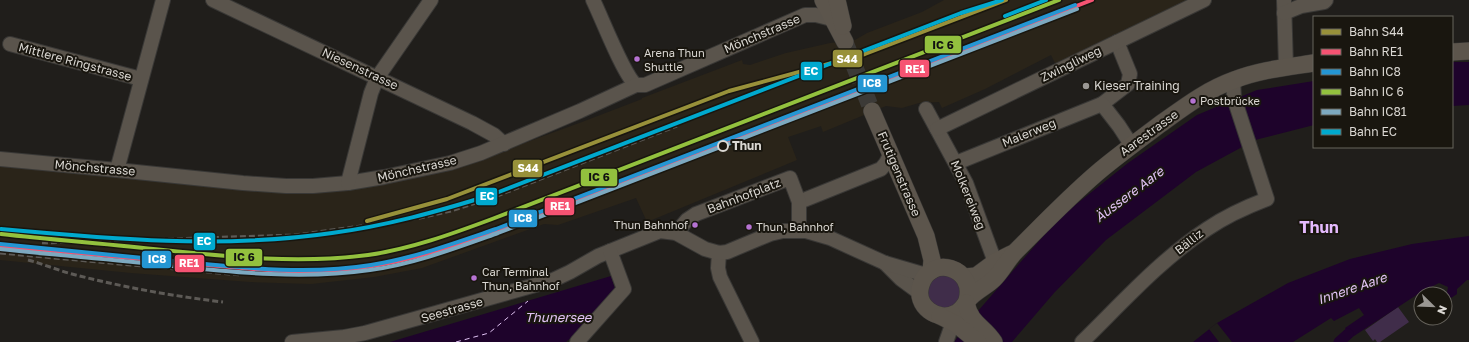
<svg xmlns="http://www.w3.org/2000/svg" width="1469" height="342" font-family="'Golos Text',sans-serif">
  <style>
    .built { fill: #2a2419 }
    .green { fill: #402d4a }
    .water { fill: #1e032b }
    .pier { fill: #201e1b }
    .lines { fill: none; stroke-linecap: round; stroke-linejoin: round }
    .canal { stroke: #1e032b; stroke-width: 11 }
    .ferry { stroke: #e1c3f4; stroke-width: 1; stroke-dasharray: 5 4; stroke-linecap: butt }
    .major-tunnel { stroke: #3c3a37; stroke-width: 17; stroke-dasharray: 17 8; stroke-linecap: butt }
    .minor-casing { stroke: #393836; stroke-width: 16 }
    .major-casing { stroke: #393836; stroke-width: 18 }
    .minor { stroke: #5a544c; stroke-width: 14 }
    .major { stroke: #5c554c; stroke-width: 17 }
    .rail { stroke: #5d5a56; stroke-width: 3; stroke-dasharray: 6 3; stroke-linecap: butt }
    .rail-1-casing { stroke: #19160f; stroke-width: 7 }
    .rail-2-casing { stroke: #19160f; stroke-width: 7 }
    .rail-3-casing { stroke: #19160f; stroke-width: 7 }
    .rail-4-casing { stroke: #19160f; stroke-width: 7 }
    .rail-5-casing { stroke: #19160f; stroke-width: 7 }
    .rail-6-casing { stroke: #19160f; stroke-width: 7 }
    .rail-1 { stroke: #98913a; stroke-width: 4 }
    .rail-2 { stroke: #f65372; stroke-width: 4 }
    .rail-3 { stroke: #2496d3; stroke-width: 4 }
    .rail-4 { stroke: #93c13e; stroke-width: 4 }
    .rail-5 { stroke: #7da9c0; stroke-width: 4 }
    .rail-6 { stroke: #00a9ce; stroke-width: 4 }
    .bus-dot { fill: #b673d3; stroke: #19160f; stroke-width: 1.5 }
    .poi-dot { fill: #9a9793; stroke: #19160f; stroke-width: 1.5 }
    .stop-dot { fill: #19160f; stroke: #dbd8d3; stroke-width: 2 }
    .labels { text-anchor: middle; stroke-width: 4; stroke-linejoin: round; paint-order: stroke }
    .bus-label { font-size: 11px; fill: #dbd8d3; stroke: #19160f; text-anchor: start }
    .street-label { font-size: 12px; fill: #dbd8d3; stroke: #19160f }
    .poi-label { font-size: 12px; fill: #dbd8d3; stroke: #19160f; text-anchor: start }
    .stop-label { font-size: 12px; font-weight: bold; fill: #dbd8d3; stroke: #19160f; text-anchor: start }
    .water-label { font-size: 13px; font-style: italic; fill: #e1c3f4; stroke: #19160f }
    .district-label { font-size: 16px; font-weight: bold; fill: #e4bafd; stroke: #19160f }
    .line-badge { stroke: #19160f; stroke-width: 1.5 }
    .badge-label { font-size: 11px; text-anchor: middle; font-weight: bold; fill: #fff }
    .pale-badge-label { font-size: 11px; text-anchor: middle; font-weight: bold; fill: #111 }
  </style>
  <rect width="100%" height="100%" fill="#201e1b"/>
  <!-- built -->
  <polygon class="built" points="944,0 1189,0 1057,67 1051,55 985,89 942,108 939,102 919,103 902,108 886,106 823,132 821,126 788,137 797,160 647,222 636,198 558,225 544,224 422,268 374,277 311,284 250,282 131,273 0,260 0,159 286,186 453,169 582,122 642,99 642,98 742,60 743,64 750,65 786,53 830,43 855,40 867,33 922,12"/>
  <!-- green -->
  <g class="green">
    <circle cx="944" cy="292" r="17"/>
    <polygon points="1398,307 1409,322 1380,342 1377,342 1375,339 1373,341 1365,330"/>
  </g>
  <!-- water -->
  <g class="water">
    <polygon points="1452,62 1469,62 1469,105 1452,106"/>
    <polygon points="1314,81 1314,125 1255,140 1196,172 1106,240 1054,293 1012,342 954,342 978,311 1059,218 1128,163 1197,115 1257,90"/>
    <polygon points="1469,236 1469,280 1467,280 1457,289 1457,294 1451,298 1447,293 1448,287 1439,283 1421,292 1351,338 1345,328 1364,315 1359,308 1334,321 1331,318 1293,342 1193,342 1217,323 1288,283 1350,259 1412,244"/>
    <polygon points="611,276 616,292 586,325 566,342 390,342"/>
  </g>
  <!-- pier -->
  <polygon class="pier" points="1217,323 1232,342 1219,342 1209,329"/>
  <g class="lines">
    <!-- canal -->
    <polyline class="canal" points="1339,342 1348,334"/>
    <!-- ferry -->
    <polyline class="ferry" points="456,342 489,333 528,301"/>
    <!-- major-tunnel -->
    <polyline class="major-tunnel" points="845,42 872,111"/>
    <defs>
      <g id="minor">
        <polyline points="213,0 472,123 494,135 504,144"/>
        <path d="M593,0C601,16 624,76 636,85"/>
        <polyline points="1284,0 1286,67"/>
        <polyline points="1284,13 1301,6 1324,2 1326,0"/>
        <polyline points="10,44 141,79"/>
        <polyline points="1102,104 1128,84 1130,74 1117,42"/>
        <polyline points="926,109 966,183 995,262"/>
        <polyline points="937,129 1204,0"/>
        <polyline points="0,159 117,170 243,183 286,186 313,186 348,183 384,177 450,163 481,153 580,111 636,85 645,85 805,15 816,15 832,19"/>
        <polyline points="956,163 1102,104 1119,126 1132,146"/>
        <polyline points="117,170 163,0"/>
        <polyline points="348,183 371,93 377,78 431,0"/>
        <polyline points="799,202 881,169 886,163 890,155"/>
        <polyline points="676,233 687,220 696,214 790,178 799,202 799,230"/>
        <polyline points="719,253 718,268 720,277 752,342"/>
        <polyline points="885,263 901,279 920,293"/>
        <polyline points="292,342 344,337 365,333 553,280 570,272 598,256 660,231 676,233 705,249 719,253 727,252 770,234 783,231 806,231 830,238 885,263 926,275"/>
        <polyline points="577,342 624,289 610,251"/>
        <polyline points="946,342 953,322"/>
        <path d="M1082,342C1122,303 1160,260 1207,229C1226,216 1246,207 1267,199L1234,98L1233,80"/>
      </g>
      <g id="major">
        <polyline points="823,0 845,42"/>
        <polyline points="837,0 843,26"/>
        <polyline points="1452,52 1469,51"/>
        <polyline points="872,111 926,236 932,260 931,271"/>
        <polyline points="964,277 976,276 995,262 1011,254"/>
        <path d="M967,300C976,267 930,254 921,285C914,306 938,323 956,313C962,310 964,305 968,300C975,291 986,287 994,279C1003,270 1008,258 1018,249C1044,223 1069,197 1097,173C1117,156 1138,141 1159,125C1183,108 1206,90 1234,80C1259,70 1288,67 1314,63"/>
        <path d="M966,303C971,325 983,325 994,342"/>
        <polyline points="940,316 956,324 978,342"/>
      </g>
    </defs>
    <!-- minor casing -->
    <use href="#minor" class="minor-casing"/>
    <!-- major casing -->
    <use href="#major" class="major-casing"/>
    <!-- minor -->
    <use href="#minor" class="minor"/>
    <!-- major -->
    <use href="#major" class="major"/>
    <!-- rail -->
    <g class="rail">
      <polyline points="42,243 295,235 420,218 451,211 492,198 677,126"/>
      <polyline points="0,253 241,275"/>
      <path d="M28,260C43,264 57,270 72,274C122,287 172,296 223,302"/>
      <polyline points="168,263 189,264"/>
    </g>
    <defs>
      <polyline id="rail-1" points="367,221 447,199 729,91 865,54 1006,0"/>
      <path id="rail-2" d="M0,246C65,252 130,258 196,264C244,268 292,274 340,270C395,266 447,249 498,230L1092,0"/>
      <path id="rail-3" d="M0,244C61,250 122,256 184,262C245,268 309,275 371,265C414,258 455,243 496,229L1075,5"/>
      <path id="rail-4" d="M1,234C55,240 109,244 163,250C231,257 300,264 368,255C410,249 452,234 492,219L1059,0"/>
      <path id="rail-5" d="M0,249C54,255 108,259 162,265C231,272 301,280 370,270C414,264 456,248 498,233L1077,9"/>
      <g id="rail-6">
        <polyline points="1005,16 1046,0"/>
        <path d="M1,229C110,239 223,249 332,233C386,226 439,211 491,195L961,13L1002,0"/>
      </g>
    </defs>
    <!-- rail-1 casing -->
    <use href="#rail-1" class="rail-1-casing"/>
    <!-- rail-2 casing -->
    <use href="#rail-2" class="rail-2-casing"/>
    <!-- rail-3 casing -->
    <use href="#rail-3" class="rail-3-casing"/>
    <!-- rail-4 casing -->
    <use href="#rail-4" class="rail-4-casing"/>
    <!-- rail-5 casing -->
    <use href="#rail-5" class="rail-5-casing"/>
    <!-- rail-6 casing -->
    <use href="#rail-6" class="rail-6-casing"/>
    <!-- rail-1 -->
    <use href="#rail-1" class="rail-1"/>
    <!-- rail-2 -->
    <use href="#rail-2" class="rail-2"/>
    <!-- rail-3 -->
    <use href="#rail-3" class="rail-3"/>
    <!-- rail-4 -->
    <use href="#rail-4" class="rail-4"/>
    <!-- rail-5 -->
    <use href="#rail-5" class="rail-5"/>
    <!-- rail-6 -->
    <use href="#rail-6" class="rail-6"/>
  </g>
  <!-- markers -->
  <g class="bus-dot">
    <circle cx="637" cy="59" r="3.5"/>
    <circle cx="1193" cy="101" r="3.5"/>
    <circle cx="695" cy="225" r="3.5"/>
    <circle cx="749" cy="227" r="3.5"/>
    <circle cx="474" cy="278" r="3.5"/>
  </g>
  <circle class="poi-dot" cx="1086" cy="86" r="4"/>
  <circle class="stop-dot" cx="723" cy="146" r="5"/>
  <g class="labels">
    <!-- bus labels -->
    <g class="bus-label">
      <text x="644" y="57">Arena Thun<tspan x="644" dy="14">Shuttle</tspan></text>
      <text x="1200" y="105">Postbrücke</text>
      <text x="688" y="229" text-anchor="end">Thun Bahnhof</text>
      <text x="756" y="231">Thun, Bahnhof</text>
      <text x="482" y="276">Car Terminal<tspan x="482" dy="14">Thun, Bahnhof</tspan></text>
    </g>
    <!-- street labels -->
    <g class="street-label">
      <text transform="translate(762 34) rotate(-23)" y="4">Mönchstrasse</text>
      <text transform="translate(75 62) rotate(15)" y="4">Mittlere Ringstrasse</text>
      <text transform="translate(1071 64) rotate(-26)" y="4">Zwingliweg</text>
      <text transform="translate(360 69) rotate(25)" y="4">Niesenstrasse</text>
      <text transform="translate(1029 133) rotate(-22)" y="4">Malerweg</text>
      <text transform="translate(1149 133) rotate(-36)" y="4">Aarestrasse</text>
      <text transform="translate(95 168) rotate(5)" y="4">Mönchstrasse</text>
      <text transform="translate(417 169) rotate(-13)" y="4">Mönchstrasse</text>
      <text transform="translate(899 174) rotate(67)" y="4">Frutigenstrasse</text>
      <text transform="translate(968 195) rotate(68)" y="4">Molkereiweg</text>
      <text transform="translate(744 196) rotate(-21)" y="4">Bahnhofplatz</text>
      <text transform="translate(1189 242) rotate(-38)" y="4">Bälliz</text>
      <text transform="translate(452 310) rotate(-16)" y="4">Seestrasse</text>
    </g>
    <!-- poi labels -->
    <g class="poi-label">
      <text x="1094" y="90">Kieser Training</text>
    </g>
    <!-- stop labels -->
    <g class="stop-label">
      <text x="732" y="150">Thun</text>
    </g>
    <!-- water labels -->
    <g class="water-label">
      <text transform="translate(1129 194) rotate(-37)" y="5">Äussere Aare</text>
      <text transform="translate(1352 288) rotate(-19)" y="5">Innere Aare</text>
      <text x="558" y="322">Thunersee</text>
    </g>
    <!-- district labels -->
    <g class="district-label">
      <text x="1319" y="233">Thun</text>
    </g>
  </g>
  <g class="line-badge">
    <rect x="924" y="35" width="38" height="19" rx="4" fill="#93c13e"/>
    <rect x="832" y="49" width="31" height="19" rx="4" fill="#98913a"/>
    <rect x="899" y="59" width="31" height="19" rx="4" fill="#f65372"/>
    <rect x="800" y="61" width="23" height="20" rx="4" fill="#00a9ce"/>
    <rect x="857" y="74" width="31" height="19" rx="4" fill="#2496d3"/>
    <rect x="512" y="159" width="31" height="19" rx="4" fill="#98913a"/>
    <rect x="580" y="168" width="38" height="19" rx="4" fill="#93c13e"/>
    <rect x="475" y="187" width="23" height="19" rx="4" fill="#00a9ce"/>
    <rect x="544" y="197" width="31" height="19" rx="4" fill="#f65372"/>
    <rect x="508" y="209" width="30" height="19" rx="4" fill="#2496d3"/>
    <rect x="193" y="232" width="23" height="19" rx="4" fill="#00a9ce"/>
    <rect x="225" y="248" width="38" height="19" rx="4" fill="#93c13e"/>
    <rect x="141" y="250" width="31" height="19" rx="4" fill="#2496d3"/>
    <rect x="174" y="254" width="31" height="19" rx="4" fill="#f65372"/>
  </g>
  <g class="badge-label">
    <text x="847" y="63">S44</text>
    <text x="915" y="73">RE1</text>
    <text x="811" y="75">EC</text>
    <text x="872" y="87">IC8</text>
    <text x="528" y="172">S44</text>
    <text x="487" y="200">EC</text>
    <text x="560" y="210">RE1</text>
    <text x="523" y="222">IC8</text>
    <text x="204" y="245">EC</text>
    <text x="157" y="263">IC8</text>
    <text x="189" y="267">RE1</text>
  </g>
  <g class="pale-badge-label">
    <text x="943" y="49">IC 6</text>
    <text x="599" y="181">IC 6</text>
    <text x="244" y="261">IC 6</text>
  </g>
  <!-- legend -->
  <rect x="1313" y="16" width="140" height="132" fill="#19160f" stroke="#67645d"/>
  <rect x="1321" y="29" width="20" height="6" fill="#98913a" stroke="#67645d"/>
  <text x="1349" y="36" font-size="12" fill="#dbd8d3">Bahn S44</text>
  <rect x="1321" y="49" width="20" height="6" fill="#f65372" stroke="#67645d"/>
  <text x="1349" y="56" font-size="12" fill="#dbd8d3">Bahn RE1</text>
  <rect x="1321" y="69" width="20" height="6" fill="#2496d3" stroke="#67645d"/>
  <text x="1349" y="76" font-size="12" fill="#dbd8d3">Bahn IC8</text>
  <rect x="1321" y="89" width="20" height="6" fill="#93c13e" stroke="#67645d"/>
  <text x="1349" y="96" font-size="12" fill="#dbd8d3">Bahn IC 6</text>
  <rect x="1321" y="109" width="20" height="6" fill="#7da9c0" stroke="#67645d"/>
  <text x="1349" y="116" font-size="12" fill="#dbd8d3">Bahn IC81</text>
  <rect x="1321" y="129" width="20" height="6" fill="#00a9ce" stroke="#67645d"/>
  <text x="1349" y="136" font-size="12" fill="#dbd8d3">Bahn EC</text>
  <!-- north arrow -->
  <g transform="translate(1433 306) rotate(113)"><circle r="19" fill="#19160f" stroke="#67645d"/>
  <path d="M0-3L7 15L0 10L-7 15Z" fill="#9a9793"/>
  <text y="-6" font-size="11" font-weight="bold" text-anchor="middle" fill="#dbd8d3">N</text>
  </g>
</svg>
